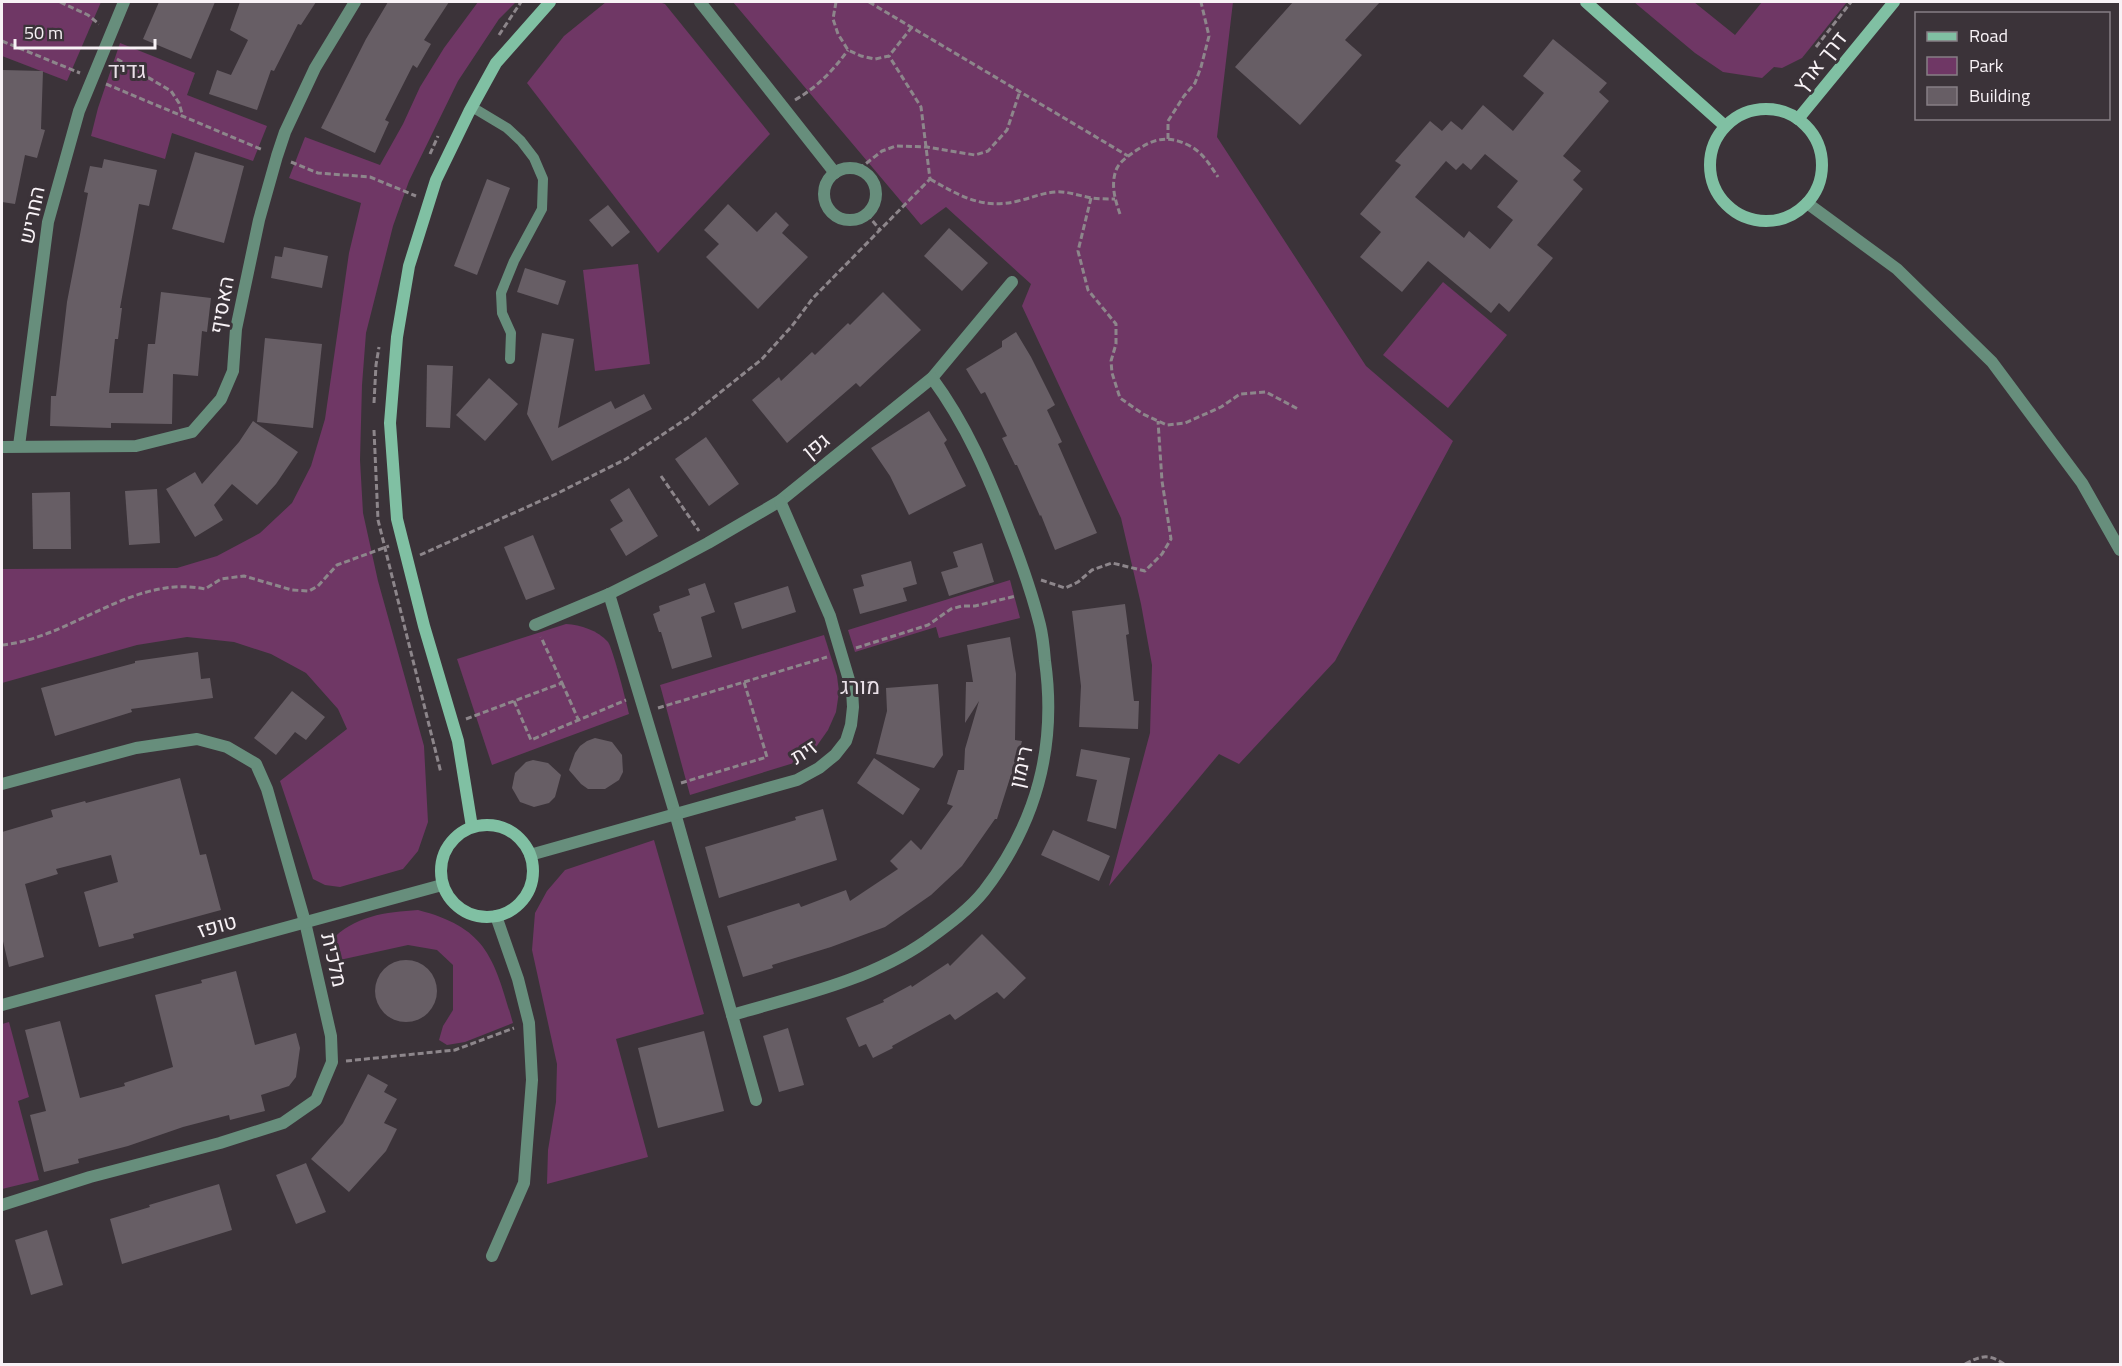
<svg xmlns="http://www.w3.org/2000/svg" width="2122" height="1366" font-family="'Titillium Web',Heebo,sans-serif">
  <style>
    .green { fill: #6f3765 }
    .building { fill: #675e65; fill-rule: evenodd }
    .lines { fill: none; stroke-linecap: round; stroke-linejoin: round }
    .path { stroke: #8d868b; stroke-width: 3; stroke-dasharray: 6 3; stroke-linecap: butt }
    .lane { stroke: #678e7c; stroke-width: 10 }
    .street { stroke: #678e7c; stroke-width: 12 }
    .secondary { stroke: #80c0a3; stroke-width: 12 }
    .labels { text-anchor: middle; stroke-width: 6; stroke-linejoin: round; paint-order: stroke }
    .street-label { font-size: 21px; fill: #f8f2f6; stroke: #3b3339 }
    .neighbourhood-label { font-size: 22px; fill: #eae0e8; stroke: #3b3339 }
  </style>
  <rect width="100%" height="100%" fill="#3b3339"/>
  <!-- green -->
  <g class="green">
    <polygon points="2,2 101,2 67,81 2,56"/>
    <polygon points="478,2 516,2 499,19 458,81 409,181 393,226 366,333 362,385 360,460 363,513 378,581 424,746 428,822 418,851 403,869 340,887 325,885 313,879 280,781 347,729 338,709 306,673 271,654 234,642 187,637 137,645 2,683 2,569 177,568 217,556 260,533 292,503 311,466 325,419 349,253 361,203 289,178 305,137 380,165 403,124 420,87 444,48"/>
    <polygon points="606,2 659,2 665,4 770,134 658,253 527,83 564,36"/>
    <polygon points="733,2 1233,2 1217,137 1366,366 1453,441 1335,661 1239,764 1219,754 1109,886 1150,733 1152,665 1141,604 1121,518 1022,306 1031,284 946,207 921,225"/>
    <polygon points="1634,2 1694,2 1735,35 1762,2 1847,2 1802,58 1782,68 1774,67 1762,78 1723,72 1695,53"/>
    <polygon points="120,43 195,73 187,95 267,126 253,161 172,133 165,159 91,136 98,108"/>
    <polygon points="638,264 650,364 595,371 583,270"/>
    <polygon points="1443,282 1507,335 1448,408 1383,355"/>
    <polygon points="1010,580 1020,618 939,638 936,627 855,652 848,630"/>
    <path d="M566,624C581,625 597,630 608,642C613,649 626,701 629,714L492,765L457,659Z"/>
    <polygon points="824,635 837,676 839,692 836,712 828,730 816,747 797,762 690,795 660,685"/>
    <polygon points="654,840 704,1014 616,1039 648,1157 547,1184 548,1150 556,1102 557,1064 532,950 535,913 547,891 565,870"/>
    <path d="M418,910C488,928 494,959 513,1023L465,1042L447,1045L439,1040L443,1026L453,1010V965L437,950L408,945L335,961L331,941C353,916 386,912 418,910Z"/>
    <polygon points="9,1022 29,1097 18,1101 39,1180 2,1189 2,1024"/>
  </g>
  <!-- building -->
  <g class="building">
    <polygon points="159,2 215,2 191,59 143,39"/>
    <polygon points="240,2 316,2 301,25 298,24 274,71 271,70 257,110 209,94 217,70 231,75 248,40 230,30"/>
    <polygon points="388,2 449,2 424,40 431,44 417,68 413,65 385,120 389,122 375,153 321,128 366,39"/>
    <polygon points="1293,2 1380,2 1345,40 1362,55 1300,125 1235,67"/>
    <path d="M1553,39L1607,83L1599,92L1609,101L1563,156L1581,171L1573,180L1583,189L1537,245L1553,258L1509,312L1499,303L1491,313L1428,261L1402,292L1360,257L1381,232L1360,214L1401,165L1395,161L1430,121L1442,131L1451,121L1462,130L1483,105L1513,131L1544,93L1523,76ZM1485,154L1518,181L1497,207L1513,220L1490,249L1469,231L1464,238L1415,197L1446,161L1456,170L1463,163L1471,170Z"/>
    <polygon points="2,70 43,71 41,129 45,130 37,158 25,155 15,204 2,202"/>
    <polygon points="195,152 244,166 224,243 172,229"/>
    <polygon points="104,159 157,170 149,206 139,204 120,308 122,308 118,339 115,339 109,393 143,393 148,344 155,344 161,292 211,298 207,332 202,331 198,376 173,374 172,424 111,423 111,428 50,426 51,396 56,396 67,302 88,193 84,192 90,166 102,168"/>
    <polygon points="487,179 510,188 477,275 454,266"/>
    <polygon points="728,204 757,232 776,212 789,225 782,233 808,257 758,309 706,257 719,244 704,230"/>
    <polygon points="608,205 630,232 612,247 589,220"/>
    <polygon points="949,228 988,263 962,291 924,256"/>
    <polygon points="284,247 328,256 322,288 271,278 275,256 282,257"/>
    <polygon points="525,268 566,281 558,305 517,292"/>
    <polygon points="883,292 921,330 860,387 856,383 787,443 752,400 779,377 781,381 812,352 815,355 848,323 850,325"/>
    <polygon points="1016,332 1031,357 1055,405 1047,410 1062,442 1058,444 1097,533 1055,550 1041,515 1040,516 1017,465 1015,465 1002,438 1007,436 985,392 981,394 966,369 1002,347 1002,341"/>
    <polygon points="542,333 574,339 558,428 611,401 615,409 644,394 652,409 552,461 527,414"/>
    <polygon points="265,338 322,344 313,428 257,422"/>
    <polygon points="427,365 453,366 450,428 426,427"/>
    <polygon points="489,378 518,404 485,441 456,415"/>
    <polygon points="929,411 947,440 944,443 966,486 909,515 890,476 871,448"/>
    <polygon points="253,421 298,452 276,484 257,505 232,484 214,505 223,520 195,537 166,489 195,472 202,484 239,442"/>
    <polygon points="706,437 739,484 709,506 675,459"/>
    <polygon points="629,488 658,536 626,556 610,529 623,521 610,500"/>
    <polygon points="157,489 160,543 129,545 125,491"/>
    <polygon points="70,492 71,549 33,549 32,493"/>
    <polygon points="533,535 555,589 526,600 504,547"/>
    <polygon points="982,543 994,582 949,596 941,572 958,567 953,552"/>
    <polygon points="911,561 917,584 903,588 907,601 860,614 853,589 864,586 861,575"/>
    <polygon points="705,583 715,612 701,617 712,657 672,669 661,632 659,632 653,614 660,611 659,606 690,595 688,589"/>
    <polygon points="788,586 796,612 742,629 734,603"/>
    <polygon points="1125,604 1129,634 1126,635 1134,701 1139,701 1138,729 1079,727 1081,686 1072,611"/>
    <polygon points="1010,637 1016,674 1015,740 1022,741 1013,775 1011,775 997,819 995,819 962,866 931,895 885,927 831,947 772,965 773,968 743,977 727,926 799,903 801,907 846,890 850,901 898,869 890,861 911,840 921,850 953,806 947,804 958,770 964,770 965,749 979,701 965,723 966,682 973,682 967,645"/>
    <polygon points="198,652 201,679 210,678 213,698 131,709 132,712 55,736 41,688 135,663 135,661"/>
    <polygon points="938,684 943,755 934,768 876,754 887,711 886,688"/>
    <polygon points="292,691 325,717 306,740 295,732 276,755 254,738"/>
    <polygon points="595,738 612,742 622,755 623,772 619,780 605,789 588,789 581,784 569,770 575,753 580,746 587,741"/>
    <polygon points="1081,749 1130,758 1116,829 1087,821 1097,780 1076,776"/>
    <polygon points="874,758 920,789 903,815 857,783"/>
    <polygon points="533,760 548,763 561,775 555,797 549,803 534,807 520,802 512,788 515,773 526,762"/>
    <polygon points="180,778 200,855 206,854 221,910 133,934 134,938 99,947 84,892 118,882 111,855 56,869 58,874 25,884 44,957 9,967 2,937 2,832 53,817 51,810 85,801 86,803"/>
    <polygon points="823,809 837,860 719,898 705,847 796,820 795,817"/>
    <polygon points="1053,830 1110,856 1099,881 1041,855"/>
    <polygon points="982,934 1026,978 1004,999 997,992 955,1020 950,1014 892,1046 893,1048 873,1058 866,1044 859,1047 846,1018 884,1002 883,1000 911,985 912,987 948,963 950,966"/>
    <circle cx="406" cy="991" r="31"/>
    <polygon points="236,971 255,1045 296,1033 300,1048 296,1077 289,1086 261,1095 265,1111 230,1120 229,1115 183,1127 128,1146 78,1159 79,1163 44,1172 30,1115 46,1111 25,1030 60,1021 80,1098 125,1086 124,1083 173,1067 155,995 202,983 201,980"/>
    <polygon points="788,1028 804,1085 779,1092 763,1036"/>
    <polygon points="704,1031 724,1111 658,1128 638,1048"/>
    <polygon points="368,1074 388,1085 384,1092 397,1099 384,1123 397,1129 386,1151 349,1192 311,1159 343,1123"/>
    <polygon points="306,1163 326,1212 296,1224 276,1175"/>
    <polygon points="219,1184 232,1230 122,1264 110,1219 150,1207 149,1205"/>
    <polygon points="47,1230 63,1285 31,1295 15,1240"/>
  </g>
  <g class="lines">
    <!-- path -->
    <g class="path">
      <polyline points="60,2 88,15 99,24"/>
      <polyline points="836,2 833,19 838,34 848,50 861,56 875,59 889,56 912,27"/>
      <polyline points="869,2 1128,156"/>
      <polyline points="499,35 521,2"/>
      <polyline points="2,41 80,73"/>
      <polyline points="1816,47 1851,2"/>
      <polyline points="117,59 171,91 179,103 183,117"/>
      <polyline points="106,84 263,150"/>
      <path d="M795,100C817,87 833,71 848,50"/>
      <polyline points="1168,139 1168,121 1184,96 1195,83 1201,67 1209,36 1201,2"/>
      <polyline points="430,154 438,136"/>
      <polyline points="291,162 318,173 370,177 416,196"/>
      <polyline points="859,169 882,151 896,146 927,147 975,155 988,151 1007,130 1020,91"/>
      <path d="M930,179C960,196 983,210 1018,201C1031,198 1042,193 1055,192C1068,191 1079,196 1092,198C1099,199 1107,199 1115,199"/>
      <polyline points="1091,198 1078,251 1088,290 1116,324 1116,344 1111,361 1112,373 1120,398 1143,414 1167,425 1185,423 1221,407 1240,394 1266,392 1298,409"/>
      <polyline points="867,214 880,230"/>
      <path d="M1120,214C1115,200 1110,183 1117,168C1120,162 1128,156 1134,152C1153,139 1167,134 1190,146C1203,153 1210,165 1218,177"/>
      <polyline points="374,403 376,365 379,347"/>
      <polyline points="374,430 378,520 441,773"/>
      <polyline points="661,476 699,531"/>
      <polyline points="420,555 556,494 626,459 692,415 762,359 792,326 813,298 930,179 921,107 889,56"/>
      <polyline points="1041,580 1065,588 1078,582 1092,570 1112,563 1145,571 1162,554 1171,539 1162,481 1158,421"/>
      <path d="M2,645C72,638 133,574 205,589L221,579L244,576L292,590L309,591L318,586L337,565L389,546"/>
      <polyline points="856,648 928,625 951,609 962,606 975,606 1016,596"/>
      <polyline points="562,683 578,719"/>
      <polyline points="514,701 531,740 626,700"/>
      <polyline points="658,708 827,657"/>
      <polyline points="466,719 562,683 541,637"/>
      <polyline points="681,783 767,757 744,682"/>
      <polyline points="346,1061 455,1050 514,1028"/>
      <path d="M1965,1364C1981,1356 1988,1353 2004,1364"/>
    </g>
    <!-- lane -->
    <polyline class="lane" points="472,107 507,128 521,141 534,158 543,179 542,209 514,261 501,293 502,313 511,333 510,359"/>
    <!-- street -->
    <g class="street">
      <polyline points="700,2 835,173"/>
      <circle cx="850" cy="194" r="26"/>
      <polyline points="1807,203 1897,269 1992,362 2082,483 2120,550"/>
      <polyline points="19,446 48,222 79,111 124,2"/>
      <polyline points="2,447 136,446 192,432 221,399 233,371 236,329 259,220 277,156 285,132 315,68 355,2"/>
      <polyline points="609,594 675,813 756,1100"/>
      <polyline points="535,625 609,594 663,567 708,543 780,501 932,378 1012,282"/>
      <polyline points="2,784 136,748 197,739 227,747 256,764 267,789 305,922 331,1036 332,1062 316,1100 283,1123 220,1143 90,1177 2,1205"/>
      <polyline points="530,855 797,780 819,768 835,755 846,741 851,725 853,707 852,690 830,616 780,501"/>
      <polyline points="2,1005 442,885"/>
      <path d="M732,1015C797,996 869,981 926,941C945,927 969,910 984,891C1037,822 1057,747 1045,661C1044,649 1043,637 1040,625C1032,593 1021,562 1009,531C989,477 966,424 932,378"/>
      <polyline points="492,1256 524,1183 532,1080 529,1023 518,979 496,916"/>
    </g>
    <!-- secondary -->
    <g class="secondary">
      <polyline points="1586,2 1725,126"/>
      <circle cx="1766" cy="165" r="56"/>
      <polyline points="1798,119 1894,2"/>
      <circle cx="487" cy="871" r="46"/>
      <polyline points="472,827 458,741 424,626 397,519 390,423 397,337 409,266 436,180 469,112 496,63 550,2"/>
    </g>
  </g>
  <g class="labels">
    <!-- street labels -->
    <g class="street-label">
      <text transform="translate(1820 62) rotate(-51)" y="7">דרך ארץ</text>
      <text transform="translate(32 215) rotate(-78)" y="7">החריש</text>
      <text transform="translate(222 305) rotate(-80)" y="7">האסיף</text>
      <text transform="translate(816 446) rotate(-39)" y="7">גפן</text>
      <text transform="translate(804 752) rotate(-32)" y="7">זית</text>
      <text transform="translate(1021 767) rotate(-77)" y="7">רימון</text>
      <text transform="translate(217 926) rotate(-15)" y="7">טופז</text>
      <text transform="translate(334 960) rotate(77)" y="7">מלכית</text>
    </g>
    <!-- neighbourhood labels -->
    <g class="neighbourhood-label">
      <text x="127" y="78">גדיד</text>
      <text x="860" y="694">מורג</text>
    </g>
  </g>
  <!-- border -->
  <rect width="2122" height="1366" fill="none" stroke="#f8f2f6" stroke-width="6"/>
  <!-- legend -->
  <rect x="1915" y="12" width="195" height="108" fill="#3b3339" stroke="#877f85" stroke-width="1.5"/>
  <rect x="1927" y="32" width="30" height="9" fill="#80c0a3" stroke="#877f85" stroke-width="1.5"/>
  <text x="1969" y="42" font-size="18" fill="#f8f2f6">Road</text>
  <rect x="1927" y="57" width="30" height="18" fill="#6f3765" stroke="#877f85" stroke-width="1.5"/>
  <text x="1969" y="72" font-size="18" fill="#f8f2f6">Park</text>
  <rect x="1927" y="87" width="30" height="18" fill="#675e65" stroke="#877f85" stroke-width="1.5"/>
  <text x="1969" y="102" font-size="18" fill="#f8f2f6">Building</text>
  <!-- scale -->
  <path d="M15 39v9h140v-9" fill="none" stroke="#f8f2f6" stroke-width="3"/>
  <text x="24" y="39" font-size="18" fill="#f8f2f6" stroke="#3b3339" stroke-width="4.5" paint-order="stroke">50 m</text>
</svg>
